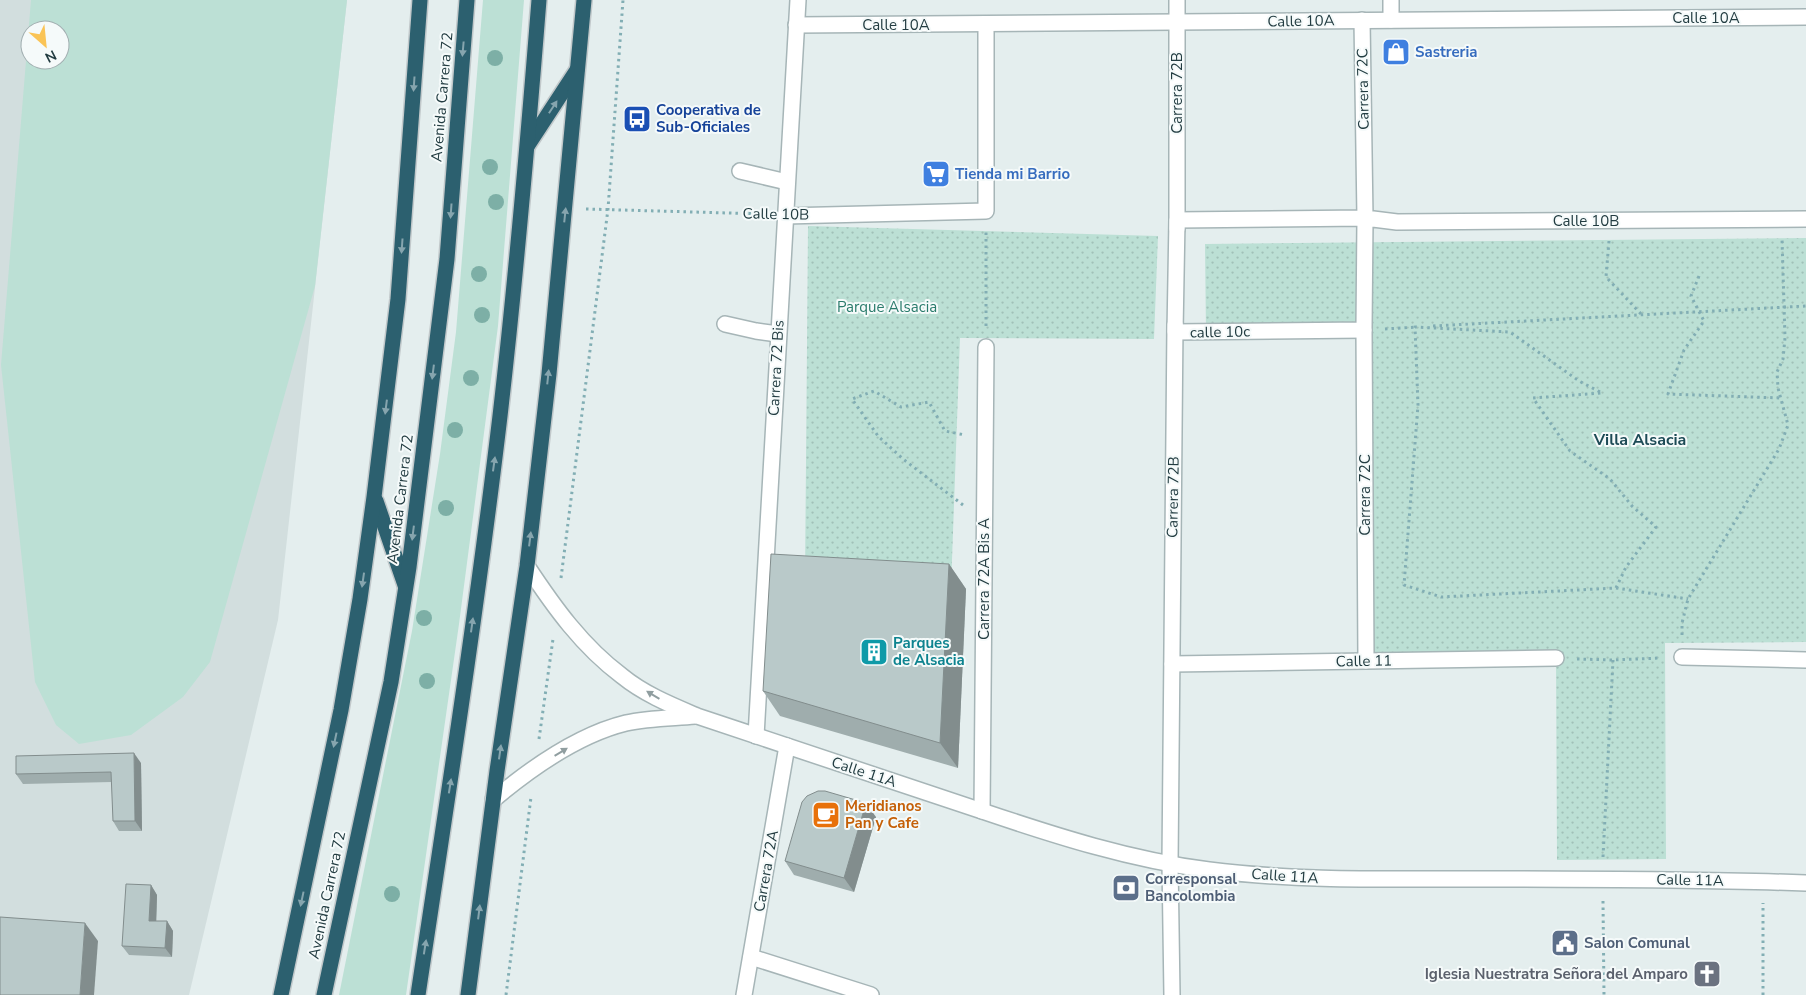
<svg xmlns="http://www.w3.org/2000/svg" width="1806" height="995" font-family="'Nunito Sans',sans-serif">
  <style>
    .built { fill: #d2dede; fill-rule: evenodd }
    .green { fill: #bce0d5; fill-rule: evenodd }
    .park { fill: url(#park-dots) }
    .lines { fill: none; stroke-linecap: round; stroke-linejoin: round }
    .minor-casing { stroke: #a6b5b7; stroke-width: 18 }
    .highway-casing { stroke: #c1c8ca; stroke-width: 18 }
    .path { stroke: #82aeb4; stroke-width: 3; stroke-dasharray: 2.5 4; stroke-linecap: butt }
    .minor { stroke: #fff; stroke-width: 15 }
    .highway { stroke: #2c606f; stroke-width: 15 }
    .tree { fill: #7dafa6 }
    .wall { fill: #9fadad }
    .shaded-wall { fill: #828d8d }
    .building { fill: #b9c9c9; stroke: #828d8d }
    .oneway { fill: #86a5ae }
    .oneway2 { fill: #909ea0 }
    .labels { text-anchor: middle; stroke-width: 4; stroke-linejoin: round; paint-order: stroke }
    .street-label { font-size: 15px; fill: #223c41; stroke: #f5fafa }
    .shop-label { font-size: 15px; font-weight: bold; fill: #366cbe; stroke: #f5fafa; text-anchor: start }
    .transit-label { font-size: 15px; font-weight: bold; fill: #164399; stroke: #f5fafa; text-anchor: start }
    .park-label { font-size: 15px; fill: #297b6b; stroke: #f5fafa }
    .culture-label { font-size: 15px; font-weight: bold; fill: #0d838f; stroke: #f5fafa; text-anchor: start }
    .food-label { font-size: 15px; font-weight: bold; fill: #c56008; stroke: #f5fafa; text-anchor: start }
    .service-label { font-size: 15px; font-weight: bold; fill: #4e5e75; stroke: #f5fafa; text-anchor: start }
    .worship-label { font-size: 15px; font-weight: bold; fill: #5b616d; stroke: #f5fafa; text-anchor: end }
    .neighbourhood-label { font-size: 16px; font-weight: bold; fill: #1c4a55; stroke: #f5fafa }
  </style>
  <defs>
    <pattern id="park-dots" width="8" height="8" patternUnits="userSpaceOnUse" patternTransform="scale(1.25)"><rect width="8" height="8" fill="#bce0d5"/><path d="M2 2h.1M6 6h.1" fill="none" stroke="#a1c1b8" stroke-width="1.8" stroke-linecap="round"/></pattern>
  </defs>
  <rect width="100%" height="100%" fill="#e4eeee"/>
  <!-- built -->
  <path class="built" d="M0,0H347L278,620L189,995H0ZM30,30H60V60H30Z"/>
  <!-- green -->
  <g class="green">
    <path d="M31,0H347L315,286L210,662L183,697L131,735L79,744L56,725L35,682L1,365ZM30,30H60V60H30Z"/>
    <polygon points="483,0 524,0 498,326 459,624 406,995 339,995 412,631 440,454 456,332"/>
  </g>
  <!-- park -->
  <g class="park">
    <polygon points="808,226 1158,236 1154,339 960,338 951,588 805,580"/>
    <polygon points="1806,238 1806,642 1665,643 1666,859 1557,860 1556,658 1366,661 1364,330 1206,332 1205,244"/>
  </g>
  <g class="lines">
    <defs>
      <g id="minor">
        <polyline points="1391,0 1391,20"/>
        <polyline points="1362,20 1365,218 1364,330 1175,332 1177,220 1365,218 1397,222 1806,219"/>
        <polyline points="796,25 1806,17"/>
        <polyline points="740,171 787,182"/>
        <polyline points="785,216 986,211 986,24"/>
        <polyline points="1177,229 1177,0"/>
        <polyline points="725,324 756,331 778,334"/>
        <polyline points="1364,330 1366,661"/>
        <path d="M527,566C554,607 582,646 622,676C644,694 671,705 697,716L982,811C1056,836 1131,860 1209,870C1296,881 1384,879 1472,879C1583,879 1695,879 1806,883"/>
        <polyline points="1682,657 1806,660"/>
        <polyline points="1172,664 1556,658"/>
        <polyline points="756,736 798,0"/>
        <path d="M493,800C531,768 577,735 626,723C648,718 672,718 695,716"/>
        <polyline points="982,811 986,347"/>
        <polyline points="751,957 871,995"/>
        <polyline points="744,995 787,746"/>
        <polyline points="1172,995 1170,863 1175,324"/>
      </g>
      <g id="highway">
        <polyline points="528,145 577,70"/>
        <polyline points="376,501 405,585"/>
        <polyline points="281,995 341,710 360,599 374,497 398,299 420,0"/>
        <polyline points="324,995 391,682 409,567 447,259 467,0"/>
        <path d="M418,995C447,802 477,610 500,416C516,278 528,139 539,0"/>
        <polyline points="468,995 497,771 527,566 549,374 584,0"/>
      </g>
    </defs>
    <!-- minor casing -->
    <use href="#minor" class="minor-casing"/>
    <!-- highway casing -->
    <use href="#highway" class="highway-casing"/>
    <!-- path -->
    <g class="path">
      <polyline points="586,209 765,214"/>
      <polyline points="1609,241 1606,277 1642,315"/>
      <polyline points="1699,276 1691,296 1704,321 1684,350 1668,394 1781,398"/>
      <polyline points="986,326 986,232"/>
      <polyline points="1433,326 1806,306"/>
      <polyline points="1385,329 1417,327"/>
      <polyline points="963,505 903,459 878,436 852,399 874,391 901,407 929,402 945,431 965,435"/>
      <polyline points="561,578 608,209 623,0"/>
      <polyline points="1616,588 1626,567 1656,527 1632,506 1610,479 1570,451 1533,398 1602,393 1579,381 1510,332 1415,327 1418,405 1404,585 1441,597 1616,588 1688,599"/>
      <polyline points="1682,635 1682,623 1688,599 1779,449 1788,425 1778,388 1777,372 1783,359 1785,338 1782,239"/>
      <polyline points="1577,659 1613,660 1660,658"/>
      <polyline points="539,739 553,639"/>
      <polyline points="1603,857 1613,660"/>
      <polyline points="1603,901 1604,995"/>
      <polyline points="506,995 531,797"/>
      <polyline points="1763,995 1763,903"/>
    </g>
    <!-- minor -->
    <use href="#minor" class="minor"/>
    <!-- highway -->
    <use href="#highway" class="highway"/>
  </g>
  <!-- trees -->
  <g class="tree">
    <circle cx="495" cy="58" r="8"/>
    <circle cx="490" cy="167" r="8"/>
    <circle cx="496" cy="202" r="8"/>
    <circle cx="479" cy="274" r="8"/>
    <circle cx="482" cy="315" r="8"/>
    <circle cx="471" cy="378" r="8"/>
    <circle cx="455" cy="430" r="8"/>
    <circle cx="446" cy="508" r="8"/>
    <circle cx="424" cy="618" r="8"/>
    <circle cx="427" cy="681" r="8"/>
    <circle cx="392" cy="894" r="8"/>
  </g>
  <!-- wall -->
  <g class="wall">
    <polygon points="949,564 966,589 958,768 780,716 763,691"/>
    <polygon points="141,763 142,831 119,831 113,821 112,782 23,784 16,774"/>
    <polygon points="876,817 854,892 794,875 785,861"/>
    <polygon points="151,885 157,895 156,921 167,921 173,931 172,957 129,955 122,946"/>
  </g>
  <!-- shaded-wall -->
  <g class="shaded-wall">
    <polygon points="949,564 966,589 958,768 940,743"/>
    <polygon points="134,753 141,763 142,831 135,821"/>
    <polygon points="866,803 876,817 854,892 844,878"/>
    <polygon points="151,885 157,895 156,930 149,921"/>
    <polygon points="167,921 173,931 172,957 165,948"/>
    <polygon points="85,923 98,941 94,995 80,995"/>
  </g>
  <!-- building -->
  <g class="building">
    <polygon points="771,554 949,564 940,743 763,691"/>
    <polygon points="134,753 135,821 113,821 111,772 16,774 16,756"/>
    <polygon points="818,791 825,791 866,803 844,878 785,861 802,802 807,796"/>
    <polygon points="126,884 151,885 149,921 167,921 165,948 122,946"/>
    <polygon points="0,917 85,923 80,995 0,995"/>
  </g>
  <!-- one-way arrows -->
  <defs><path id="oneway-solid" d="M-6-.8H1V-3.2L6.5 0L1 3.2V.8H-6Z" transform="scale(1.25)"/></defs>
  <g class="oneway">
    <use href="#oneway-solid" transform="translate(463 49) rotate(95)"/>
    <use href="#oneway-solid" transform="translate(414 84) rotate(94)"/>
    <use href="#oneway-solid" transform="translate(553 107) rotate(-57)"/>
    <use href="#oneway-solid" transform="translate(451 211) rotate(94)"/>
    <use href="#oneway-solid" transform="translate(565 215) rotate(-84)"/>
    <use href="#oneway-solid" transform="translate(402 246) rotate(94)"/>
    <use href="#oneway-solid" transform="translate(433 372) rotate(97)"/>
    <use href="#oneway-solid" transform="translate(548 377) rotate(-84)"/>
    <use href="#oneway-solid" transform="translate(386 407) rotate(97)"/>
    <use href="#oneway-solid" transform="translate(494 464) rotate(-82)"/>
    <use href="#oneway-solid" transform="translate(413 533) rotate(97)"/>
    <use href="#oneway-solid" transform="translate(530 539) rotate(-83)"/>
    <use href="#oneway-solid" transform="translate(363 580) rotate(98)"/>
    <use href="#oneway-solid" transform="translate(472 625) rotate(-82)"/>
    <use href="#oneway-solid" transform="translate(335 740) rotate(102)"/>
    <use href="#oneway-solid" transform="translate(500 752) rotate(-82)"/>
    <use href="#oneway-solid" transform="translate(450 786) rotate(-81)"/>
    <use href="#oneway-solid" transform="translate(302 899) rotate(102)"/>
    <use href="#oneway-solid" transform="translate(479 912) rotate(-83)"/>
    <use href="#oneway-solid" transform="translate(425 947) rotate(-81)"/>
  </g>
  <g class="oneway2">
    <use href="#oneway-solid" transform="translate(653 695) rotate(-149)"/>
    <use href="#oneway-solid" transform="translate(561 752) rotate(-31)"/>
  </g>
  <!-- icons -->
  <defs>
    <symbol id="shop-square" viewBox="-11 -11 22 22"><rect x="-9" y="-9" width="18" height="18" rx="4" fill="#3f7fe0" stroke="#f5fafa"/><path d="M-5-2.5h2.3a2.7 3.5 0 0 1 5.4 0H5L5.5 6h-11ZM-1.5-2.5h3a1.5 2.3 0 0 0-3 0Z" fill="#fff"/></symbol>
    <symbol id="bus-square" viewBox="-11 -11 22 22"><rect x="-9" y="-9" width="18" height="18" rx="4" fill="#1a4fb4" stroke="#f5fafa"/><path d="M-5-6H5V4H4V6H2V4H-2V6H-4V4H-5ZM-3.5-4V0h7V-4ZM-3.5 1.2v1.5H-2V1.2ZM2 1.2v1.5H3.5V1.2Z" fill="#fff"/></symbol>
    <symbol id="supermarket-square" viewBox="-11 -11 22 22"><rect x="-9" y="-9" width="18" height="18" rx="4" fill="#3f7fe0" stroke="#f5fafa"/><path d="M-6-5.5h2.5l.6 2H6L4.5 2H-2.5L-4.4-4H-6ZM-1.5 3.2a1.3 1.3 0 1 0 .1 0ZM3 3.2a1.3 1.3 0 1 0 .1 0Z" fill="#fff"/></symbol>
    <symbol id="building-square" viewBox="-11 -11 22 22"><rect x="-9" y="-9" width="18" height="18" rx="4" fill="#0f9aa8" stroke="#f5fafa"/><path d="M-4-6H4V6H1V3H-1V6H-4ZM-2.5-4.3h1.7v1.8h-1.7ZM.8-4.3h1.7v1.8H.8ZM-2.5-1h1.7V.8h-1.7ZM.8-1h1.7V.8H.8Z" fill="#fff"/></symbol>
    <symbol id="cafe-square" viewBox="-11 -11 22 22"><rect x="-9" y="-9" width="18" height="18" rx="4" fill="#e8710a" stroke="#f5fafa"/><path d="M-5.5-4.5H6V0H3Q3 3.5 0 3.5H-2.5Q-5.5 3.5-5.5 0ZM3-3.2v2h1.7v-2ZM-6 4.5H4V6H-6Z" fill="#fff"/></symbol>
    <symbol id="bank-square" viewBox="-11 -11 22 22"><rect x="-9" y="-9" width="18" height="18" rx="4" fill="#5c6f8a" stroke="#f5fafa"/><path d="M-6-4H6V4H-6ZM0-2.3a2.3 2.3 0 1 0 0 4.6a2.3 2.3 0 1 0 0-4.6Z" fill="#fff"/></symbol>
    <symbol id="civic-square" viewBox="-11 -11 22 22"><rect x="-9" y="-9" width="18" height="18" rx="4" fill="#5c6f8a" stroke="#f5fafa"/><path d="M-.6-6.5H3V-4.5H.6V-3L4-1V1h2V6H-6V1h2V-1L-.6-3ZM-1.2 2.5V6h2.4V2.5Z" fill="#fff"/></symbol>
    <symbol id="church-square" viewBox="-11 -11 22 22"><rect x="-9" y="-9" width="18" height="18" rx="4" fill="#6b7280" stroke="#f5fafa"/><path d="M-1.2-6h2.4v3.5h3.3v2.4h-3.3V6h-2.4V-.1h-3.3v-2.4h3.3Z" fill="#fff"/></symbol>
  </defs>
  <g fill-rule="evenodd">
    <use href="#shop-square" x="1380" y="36" width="32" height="32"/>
    <use href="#bus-square" x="621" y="103" width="32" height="32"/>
    <use href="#supermarket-square" x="920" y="158" width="32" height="32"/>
    <use href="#building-square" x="858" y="636" width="32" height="32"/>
    <use href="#cafe-square" x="810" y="799" width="32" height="32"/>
    <use href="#bank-square" x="1110" y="872" width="32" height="32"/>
    <use href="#civic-square" x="1549" y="927" width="32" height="32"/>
    <use href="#church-square" x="1691" y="958" width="32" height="32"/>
  </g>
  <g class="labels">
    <!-- street labels -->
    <g class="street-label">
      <text x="1706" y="23">Calle 10A</text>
      <text transform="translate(1301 21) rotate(-1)" y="5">Calle 10A</text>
      <text x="896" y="30">Calle 10A</text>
      <text transform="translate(1363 89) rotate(-91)" y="5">Carrera 72C</text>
      <text transform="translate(1177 93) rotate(-90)" y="5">Carrera 72B</text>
      <text transform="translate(442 97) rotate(-85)" y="5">Avenida Carrera 72</text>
      <text transform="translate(776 214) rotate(1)" y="5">Calle 10B</text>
      <text x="1586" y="226">Calle 10B</text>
      <text transform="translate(1220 332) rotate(-1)" y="5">calle 10c</text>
      <text transform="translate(776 368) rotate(-87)" y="5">Carrera 72 Bis</text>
      <text transform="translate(1365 495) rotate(-90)" y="5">Carrera 72C</text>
      <text transform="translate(1173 497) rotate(-89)" y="5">Carrera 72B</text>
      <text transform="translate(400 499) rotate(-83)" y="5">Avenida Carrera 72</text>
      <text transform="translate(984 579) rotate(-90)" y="5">Carrera 72A Bis A</text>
      <text transform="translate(1364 661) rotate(-1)" y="5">Calle 11</text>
      <text transform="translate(864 772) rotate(18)" y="5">Calle 11A</text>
      <text transform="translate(766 871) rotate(-80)" y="5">Carrera 72A</text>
      <text transform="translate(1285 876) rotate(4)" y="5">Calle 11A</text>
      <text transform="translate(1690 880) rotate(1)" y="5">Calle 11A</text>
      <text transform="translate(327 895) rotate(-78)" y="5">Avenida Carrera 72</text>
    </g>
    <!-- shop labels -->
    <g class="shop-label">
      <text x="1415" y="57">Sastreria</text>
      <text x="955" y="179">Tienda mi Barrio</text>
    </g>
    <!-- transit labels -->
    <g class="transit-label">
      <text x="656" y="115">Cooperativa de<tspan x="656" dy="17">Sub-Oficiales</tspan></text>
    </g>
    <!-- park labels -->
    <g class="park-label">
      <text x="887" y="312">Parque Alsacia</text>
    </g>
    <!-- culture labels -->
    <g class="culture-label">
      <text x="893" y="648">Parques<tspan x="893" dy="17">de Alsacia</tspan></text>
    </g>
    <!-- food labels -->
    <g class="food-label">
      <text x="845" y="811">Meridianos<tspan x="845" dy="17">Pan y Cafe</tspan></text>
    </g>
    <!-- service labels -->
    <g class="service-label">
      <text x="1145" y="884">Corresponsal<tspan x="1145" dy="17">Bancolombia</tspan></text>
      <text x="1584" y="948">Salon Comunal</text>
    </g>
    <!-- worship labels -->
    <g class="worship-label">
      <text x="1688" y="979">Iglesia Nuestratra Señora del Amparo</text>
    </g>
    <!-- neighbourhood labels -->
    <g class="neighbourhood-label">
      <text x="1640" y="445">Villa Alsacia</text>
    </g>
  </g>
  <!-- north arrow -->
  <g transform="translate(45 45) rotate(153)"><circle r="24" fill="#f5fafa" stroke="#a1aeb0"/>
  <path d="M0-4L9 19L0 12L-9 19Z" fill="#fac456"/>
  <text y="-8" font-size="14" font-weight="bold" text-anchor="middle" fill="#223c41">N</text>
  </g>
</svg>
